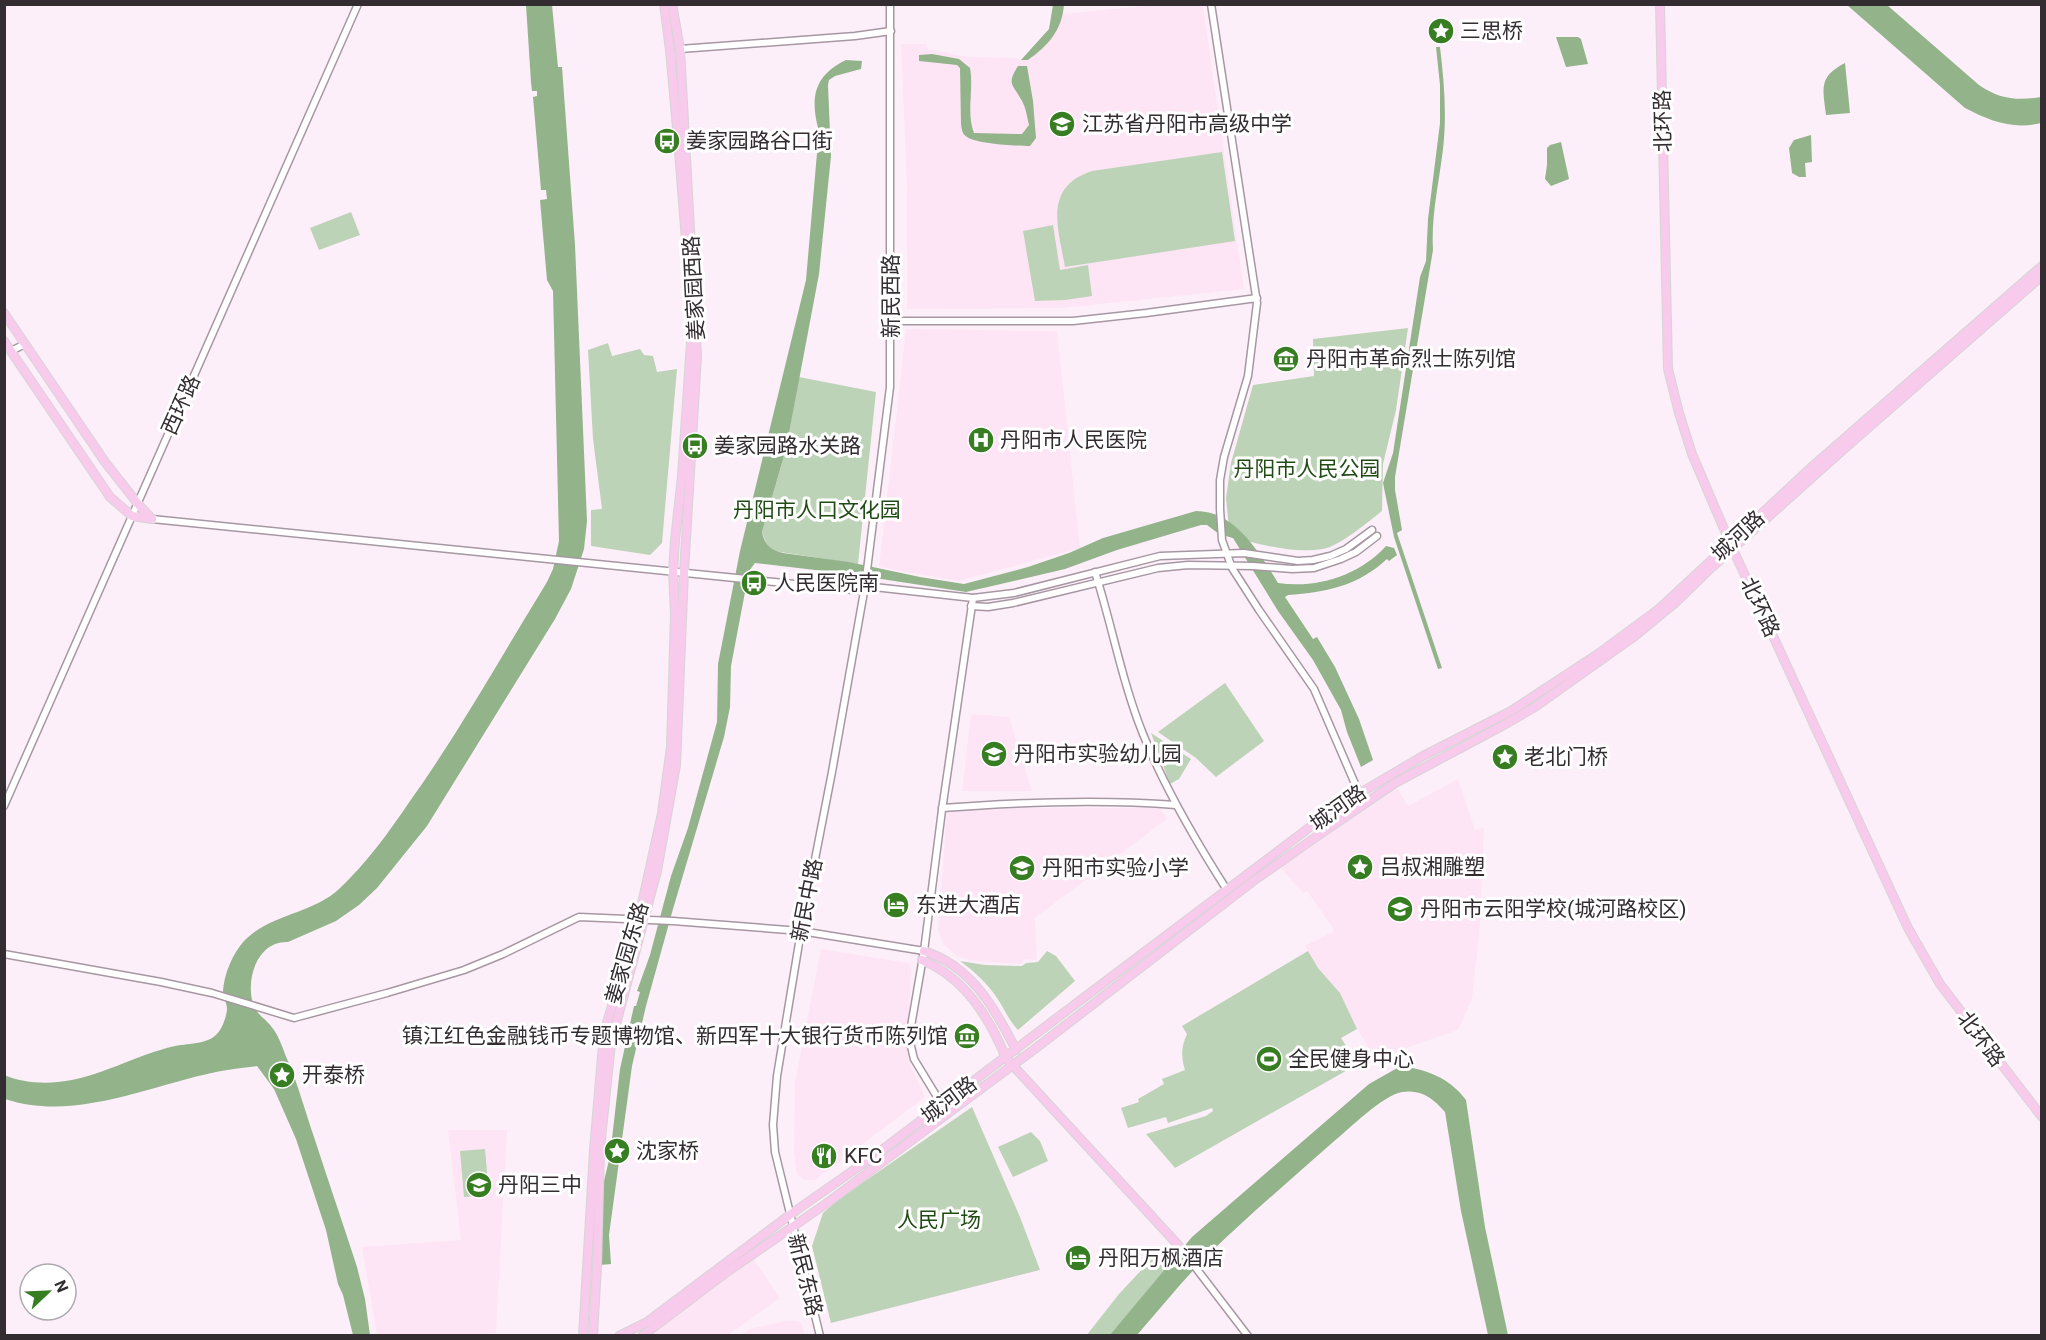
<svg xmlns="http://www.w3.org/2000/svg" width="2046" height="1340" font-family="Roboto,'Noto Sans SC',sans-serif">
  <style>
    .built { fill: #fde5f5 }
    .green { fill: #bdd3b7 }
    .water { fill: #93b38b }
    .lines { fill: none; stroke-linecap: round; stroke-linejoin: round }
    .minor-casing { stroke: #a797a2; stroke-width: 9 }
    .major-casing { stroke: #d6d5d6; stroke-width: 10 }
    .minor { stroke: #fff; stroke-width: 6 }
    .major { stroke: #f8caeb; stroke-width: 8 }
    .labels { text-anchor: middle; stroke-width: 6; stroke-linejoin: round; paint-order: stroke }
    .poi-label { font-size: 21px; fill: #332c31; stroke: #fff; text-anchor: start }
    .street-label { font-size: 21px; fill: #332c31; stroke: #fff }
    .park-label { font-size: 21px; fill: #214b14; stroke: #fff }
  </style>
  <rect width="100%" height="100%" fill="#fdeff9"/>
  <!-- built -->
  <g class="built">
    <polygon points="1190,4 1203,7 1244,289 1062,308 907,309 907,188 901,44 926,44 927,49 969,57 1015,58 1021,60 1059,25 1062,14 1156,5"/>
    <polygon points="906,329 1057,331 1080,548 959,581 879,567"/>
    <polygon points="971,714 1009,717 1032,791 962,791"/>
    <polygon points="1458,779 1475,830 1484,828 1480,925 1472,999 1458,1030 1383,1056 1374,1057 1351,1018 1340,993 1318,968 1305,946 1333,932 1333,928 1307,891 1303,893 1280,867 1397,788 1408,806"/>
    <polygon points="1028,808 1160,808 1167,819 1035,918 1037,960 1023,959 1022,964 975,961 958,957 944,945 938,931 947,811"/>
    <polygon points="821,949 908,963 911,968 907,1050 911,1067 925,1097 815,1180 804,1180 797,1174 794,1153 795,1082"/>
    <polygon points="448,1130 507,1130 496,1333 468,1336 377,1335 362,1247 461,1240"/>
    <polygon points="753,1258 780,1298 728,1335 646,1336"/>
    <polygon points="788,1320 801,1322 805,1335 740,1335 750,1329"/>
  </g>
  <!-- green -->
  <g class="green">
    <path d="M1222,152L1235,241L1065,267C1058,227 1043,187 1092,171Z"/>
    <polygon points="351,212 360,235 319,250 310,228"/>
    <polygon points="1053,225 1060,270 1088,265 1092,296 1065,300 1035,301 1023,231"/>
    <path d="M1408,328L1396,410L1383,464L1382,511C1368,522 1340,546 1323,549C1292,554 1260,544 1230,537L1226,498L1231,463L1253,385L1314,376L1313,339Z"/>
    <polygon points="608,343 612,356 640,349 644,355 653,356 657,372 677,369 662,543 650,555 591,546 591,510 602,509 593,439 588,350"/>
    <polygon points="799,377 876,392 858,564 774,551 768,547 762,532 786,449"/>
    <polygon points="1225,683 1264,741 1216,777 1196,758 1158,732"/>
    <polygon points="1151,733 1191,759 1179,779 1170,784"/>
    <path d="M1047,951L1056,956L1075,981L1018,1030C1009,1021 1004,1008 997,998C988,984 974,971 960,961L985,965L1022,966L1026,963L1038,962Z"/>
    <path d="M1308,951L1318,968L1340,993L1357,1029L1341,1038L1358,1064L1175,1168L1146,1134L1206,1116L1213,1111L1212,1108L1168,1123L1166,1117L1128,1128L1121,1108L1139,1102L1138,1099L1164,1084L1162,1079L1185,1070C1181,1057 1181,1047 1187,1034L1182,1026Z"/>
    <polygon points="972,1107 1020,1217 1040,1270 831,1323 812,1246 823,1213 839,1199"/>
    <polygon points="1031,1132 1040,1141 1048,1161 1013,1177 998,1147"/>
    <polygon points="485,1149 489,1195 464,1197 460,1151"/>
    <polygon points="1161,1249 1173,1261 1110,1335 1086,1336 1119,1294"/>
  </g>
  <!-- water -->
  <g class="water">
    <path d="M526,5H552L558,67H562L575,245L587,521L584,549L571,589L555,619L427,826L377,888L359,905L336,921L288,942C261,941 249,970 251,993C253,1016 264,1015 274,1030C280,1039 283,1049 287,1059C298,1084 305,1111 314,1137C328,1180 343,1224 357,1267L365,1299L370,1335H353L343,1295L338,1284L326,1230L296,1139L274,1089L257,1066C243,1068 229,1069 216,1072C148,1086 74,1122 5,1099L4,1075C20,1082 41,1084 58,1082C99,1078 135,1055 175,1046C190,1043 211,1045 220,1030C223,1026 227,1014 227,1009C227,1003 223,997 223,991C224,974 233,953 244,941C270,914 312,914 339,889C366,864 389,832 410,801C460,731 502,655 547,582L553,569L559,541L553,291L547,280L540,200L547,199L546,190H541L533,97L537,96V91H532L531,82Z"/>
    <path d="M1053,5H1064C1062,30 1048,46 1028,60H1021L1049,29Z"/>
    <path d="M1847,5H1887L1979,85C1999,99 2017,101 2041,97V123C2013,130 1990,121 1965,108Z"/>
    <polygon points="1556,37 1578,37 1581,39 1588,64 1566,67"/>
    <path d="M1436,47H1440C1444,81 1447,114 1443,149C1439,183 1431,215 1433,250L1395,477V490L1402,530L1397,533L1442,668L1438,669L1394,537L1383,483L1393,453L1420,277L1426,261L1428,219L1440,123V85Z"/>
    <path d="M932,54L959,59L970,68C974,89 966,113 974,133L1022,134L1029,125C1027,117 1026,108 1022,101C1013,84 1006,85 1018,66H1027L1033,101L1036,138L1030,146C1017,146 977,144 967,137C962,134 962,130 961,124L960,68L957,65L919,61V55Z"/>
    <path d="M846,60L862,61L861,69L835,76L829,80L828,85L831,156L819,274L786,449L762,532C765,545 770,550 783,553L849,562L920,577L964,584L1028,567L1069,553L1103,538L1196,511C1236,511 1260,554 1278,583C1317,589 1360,575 1386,546L1394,548L1397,555L1389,561L1387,559C1358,586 1327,592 1288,595L1285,597L1313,639L1317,637L1335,667L1359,719L1373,760L1361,767L1347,732L1341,710L1313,660L1278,611L1233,538L1219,534L1207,525H1201L1117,550L1065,569L966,592L849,574L755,563L749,571L731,666L730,707L724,737L673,909L646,1006L632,1066L609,1235L611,1264L600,1265L601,1216L604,1181L610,1156L620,1069L634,1006H636L640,992L637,991L650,955L671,876L688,828L717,722L718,664L740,551L806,280L817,153L822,151C822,141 820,138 818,128C810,96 815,75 846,60Z"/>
    <path d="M1845,63L1850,113L1826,115C1823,88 1818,77 1845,63Z"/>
    <polygon points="1811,135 1812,162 1805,163 1806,177 1799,177 1792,173 1789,148 1794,140"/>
    <polygon points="1561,142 1569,179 1551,186 1545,179 1547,165 1547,148 1550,145"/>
    <path d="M1399,1067C1424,1067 1451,1079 1466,1100L1485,1227L1508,1335H1488L1461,1211L1445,1112C1433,1098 1421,1089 1402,1092C1383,1095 1348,1130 1332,1143C1290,1180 1247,1217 1207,1256C1182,1281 1160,1309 1137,1335L1109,1336L1192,1237L1369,1084Z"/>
  </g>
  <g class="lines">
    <defs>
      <g id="minor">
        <polyline points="1211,4 1257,303 1248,376 1224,457 1220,480 1220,509 1222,540 1232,568 1259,610 1314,689 1359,793"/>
        <polyline points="680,49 855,36 891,31"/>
        <polyline points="891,321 1073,321 1146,313 1257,298"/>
        <polyline points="11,351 25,344"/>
        <path d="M152,519C389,545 627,565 864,591"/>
        <path d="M1095,572C1112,625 1122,682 1143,734C1165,789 1195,840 1227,890"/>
        <polyline points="865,586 973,598 1014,593 1160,556 1244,553 1298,561 1313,560 1330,556 1346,549 1372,530"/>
        <polyline points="971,606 988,607 1013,603 1158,568 1188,565 1253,566 1292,569 1314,568 1341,559 1356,552 1377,536"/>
        <polyline points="4,806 358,4"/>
        <path d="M942,808C1020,802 1098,799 1176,805"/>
        <polyline points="4,954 161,982 212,993 294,1018 387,993 464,970 503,954 579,917 673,921 801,931 924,951"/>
        <polyline points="942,1105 914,1059 909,1038 924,951 942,810 973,598"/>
        <polyline points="1179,1246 1248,1336"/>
        <polyline points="820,1336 775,1152 773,1125 777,1076 801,931 832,772 865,586 890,387 890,4"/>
      </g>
      <g id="major">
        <polyline points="1660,4 1668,369 1679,413 1692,454 1730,543 1908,928 1940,984 2042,1117"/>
        <polyline points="4,313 105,462 138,504 152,519"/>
        <polyline points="4,341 110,497 132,516 152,519"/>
        <path d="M924,951C971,966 995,1008 1016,1050"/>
        <path d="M922,960C965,978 989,1017 1006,1058L1179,1246"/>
        <polyline points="583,1336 594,1150 604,1033 641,908 662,813 671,747 675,614 673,571 675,540 682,476 691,342 688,265 678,139 670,50 664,4"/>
        <polyline points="593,1336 597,1266 600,1149 611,1043 657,871 676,765 684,572 697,356 680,49 672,4"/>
        <polyline points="619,1336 647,1322 791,1214 874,1156 1338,806 1423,756 1511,711 1598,654 1659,609 1814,465 2042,266"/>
        <polyline points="642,1336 724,1274 827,1203 1036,1048 1252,882 1310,841 1395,783 1502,726 1535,707 1635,636 1675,603 1710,569 1845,448 2042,276"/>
      </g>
    </defs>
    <!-- minor casing -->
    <use href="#minor" class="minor-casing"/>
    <!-- major casing -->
    <use href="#major" class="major-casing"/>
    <!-- minor -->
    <use href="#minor" class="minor"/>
    <!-- major -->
    <use href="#major" class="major"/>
  </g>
  <!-- icons -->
  <defs>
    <symbol id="sight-disc" viewBox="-11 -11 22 22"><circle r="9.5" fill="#377d21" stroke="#fff"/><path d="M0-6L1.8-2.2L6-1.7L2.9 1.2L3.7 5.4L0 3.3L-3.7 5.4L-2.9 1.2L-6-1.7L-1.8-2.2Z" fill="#fff"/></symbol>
    <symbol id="school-disc" viewBox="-11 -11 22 22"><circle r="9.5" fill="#377d21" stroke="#fff"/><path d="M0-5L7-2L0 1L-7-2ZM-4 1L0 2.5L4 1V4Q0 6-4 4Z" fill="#fff"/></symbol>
    <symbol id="bus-disc" viewBox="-11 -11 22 22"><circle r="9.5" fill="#377d21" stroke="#fff"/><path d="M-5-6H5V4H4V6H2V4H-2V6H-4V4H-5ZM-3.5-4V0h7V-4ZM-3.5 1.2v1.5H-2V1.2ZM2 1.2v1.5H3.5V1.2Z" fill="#fff"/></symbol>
    <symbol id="museum-disc" viewBox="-11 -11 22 22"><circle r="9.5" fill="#377d21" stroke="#fff"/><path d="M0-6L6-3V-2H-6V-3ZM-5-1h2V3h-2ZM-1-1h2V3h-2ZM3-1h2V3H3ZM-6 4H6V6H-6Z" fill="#fff"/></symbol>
    <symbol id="hospital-disc" viewBox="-11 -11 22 22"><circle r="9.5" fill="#377d21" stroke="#fff"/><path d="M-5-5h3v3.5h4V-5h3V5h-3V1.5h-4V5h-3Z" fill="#fff"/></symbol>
    <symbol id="hotel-disc" viewBox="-11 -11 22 22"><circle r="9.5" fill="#377d21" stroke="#fff"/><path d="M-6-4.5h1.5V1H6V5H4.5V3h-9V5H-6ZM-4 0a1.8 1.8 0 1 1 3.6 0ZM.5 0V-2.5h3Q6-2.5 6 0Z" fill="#fff"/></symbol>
    <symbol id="stadium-disc" viewBox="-11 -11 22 22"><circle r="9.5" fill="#377d21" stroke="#fff"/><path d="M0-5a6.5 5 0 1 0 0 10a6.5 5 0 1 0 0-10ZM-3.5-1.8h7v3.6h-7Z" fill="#fff"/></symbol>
    <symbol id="restaurant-disc" viewBox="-11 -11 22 22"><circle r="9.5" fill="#377d21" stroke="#fff"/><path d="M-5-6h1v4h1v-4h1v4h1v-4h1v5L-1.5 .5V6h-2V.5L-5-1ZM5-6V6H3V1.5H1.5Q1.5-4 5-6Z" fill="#fff"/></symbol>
  </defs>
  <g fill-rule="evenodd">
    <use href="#sight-disc" x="1426" y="16" width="30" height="30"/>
    <use href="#school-disc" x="1047" y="109" width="30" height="30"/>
    <use href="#bus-disc" x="652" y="126" width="30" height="30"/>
    <use href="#museum-disc" x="1271" y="344" width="30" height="30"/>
    <use href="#hospital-disc" x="966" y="425" width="30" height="30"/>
    <use href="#bus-disc" x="680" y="431" width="30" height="30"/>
    <use href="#bus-disc" x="739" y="568" width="30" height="30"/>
    <use href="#school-disc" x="979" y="739" width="30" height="30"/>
    <use href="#sight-disc" x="1490" y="742" width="30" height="30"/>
    <use href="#sight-disc" x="1345" y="852" width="30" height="30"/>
    <use href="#school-disc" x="1007" y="853" width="30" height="30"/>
    <use href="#hotel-disc" x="881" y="890" width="30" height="30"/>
    <use href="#school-disc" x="1385" y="894" width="30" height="30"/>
    <use href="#museum-disc" x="952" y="1021" width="30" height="30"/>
    <use href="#stadium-disc" x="1254" y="1044" width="30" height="30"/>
    <use href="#sight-disc" x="267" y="1060" width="30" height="30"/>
    <use href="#sight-disc" x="602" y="1136" width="30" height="30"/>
    <use href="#restaurant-disc" x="809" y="1141" width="30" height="30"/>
    <use href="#school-disc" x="464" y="1170" width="30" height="30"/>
    <use href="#hotel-disc" x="1063" y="1243" width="30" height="30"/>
  </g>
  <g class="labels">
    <!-- poi labels -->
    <g class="poi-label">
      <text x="1460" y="38">三思桥</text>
      <text x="1082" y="131">江苏省丹阳市高级中学</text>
      <text x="686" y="148">姜家园路谷口街</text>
      <text x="1306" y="366">丹阳市革命烈士陈列馆</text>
      <text x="1000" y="447">丹阳市人民医院</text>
      <text x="714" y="453">姜家园路水关路</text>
      <text x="774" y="590">人民医院南</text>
      <text x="1014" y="761">丹阳市实验幼儿园</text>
      <text x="1524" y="764">老北门桥</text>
      <text x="1380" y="874">吕叔湘雕塑</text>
      <text x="1042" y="875">丹阳市实验小学</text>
      <text x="916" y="912">东进大酒店</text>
      <text x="1420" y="916">丹阳市云阳学校(城河路校区)</text>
      <text x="948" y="1043" text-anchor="end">镇江红色金融钱币专题博物馆、新四军十大银行货币陈列馆</text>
      <text x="1288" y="1066">全民健身中心</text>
      <text x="302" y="1082">开泰桥</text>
      <text x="636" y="1158">沈家桥</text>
      <text x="844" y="1163">KFC</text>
      <text x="498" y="1192">丹阳三中</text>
      <text x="1098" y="1265">丹阳万枫酒店</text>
    </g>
    <!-- street labels -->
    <g class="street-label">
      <text transform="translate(1663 121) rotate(-91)" y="7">北环路</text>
      <text transform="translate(694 288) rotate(-93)" y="7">姜家园西路</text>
      <text transform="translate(891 296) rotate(-90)" y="7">新民西路</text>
      <text transform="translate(181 405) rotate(-66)" y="7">西环路</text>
      <text transform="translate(1738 536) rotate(-43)" y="7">城河路</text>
      <text transform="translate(1760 607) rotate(65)" y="7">北环路</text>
      <text transform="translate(1338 808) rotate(-35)" y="7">城河路</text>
      <text transform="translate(807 900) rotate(-79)" y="7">新民中路</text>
      <text transform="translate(627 953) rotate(-74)" y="7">姜家园东路</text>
      <text transform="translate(1981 1039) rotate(53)" y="7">北环路</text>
      <text transform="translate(949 1100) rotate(-37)" y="7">城河路</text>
      <text transform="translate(805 1275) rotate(76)" y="7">新民东路</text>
    </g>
    <!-- park labels -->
    <g class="park-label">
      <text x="1307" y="476">丹阳市人民公园</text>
      <text x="817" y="517">丹阳市人口文化园</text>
      <text x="939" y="1227">人民广场</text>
    </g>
  </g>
  <!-- border -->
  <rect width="2046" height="1340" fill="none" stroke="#332c31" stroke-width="12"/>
  <!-- north arrow -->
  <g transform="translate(48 1292) rotate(67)"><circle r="28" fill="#ffffff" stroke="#adabad" stroke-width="1.5"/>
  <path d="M0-4.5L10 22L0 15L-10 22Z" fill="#377d21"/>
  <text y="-9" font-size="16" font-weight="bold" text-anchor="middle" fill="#332c31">N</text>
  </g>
</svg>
